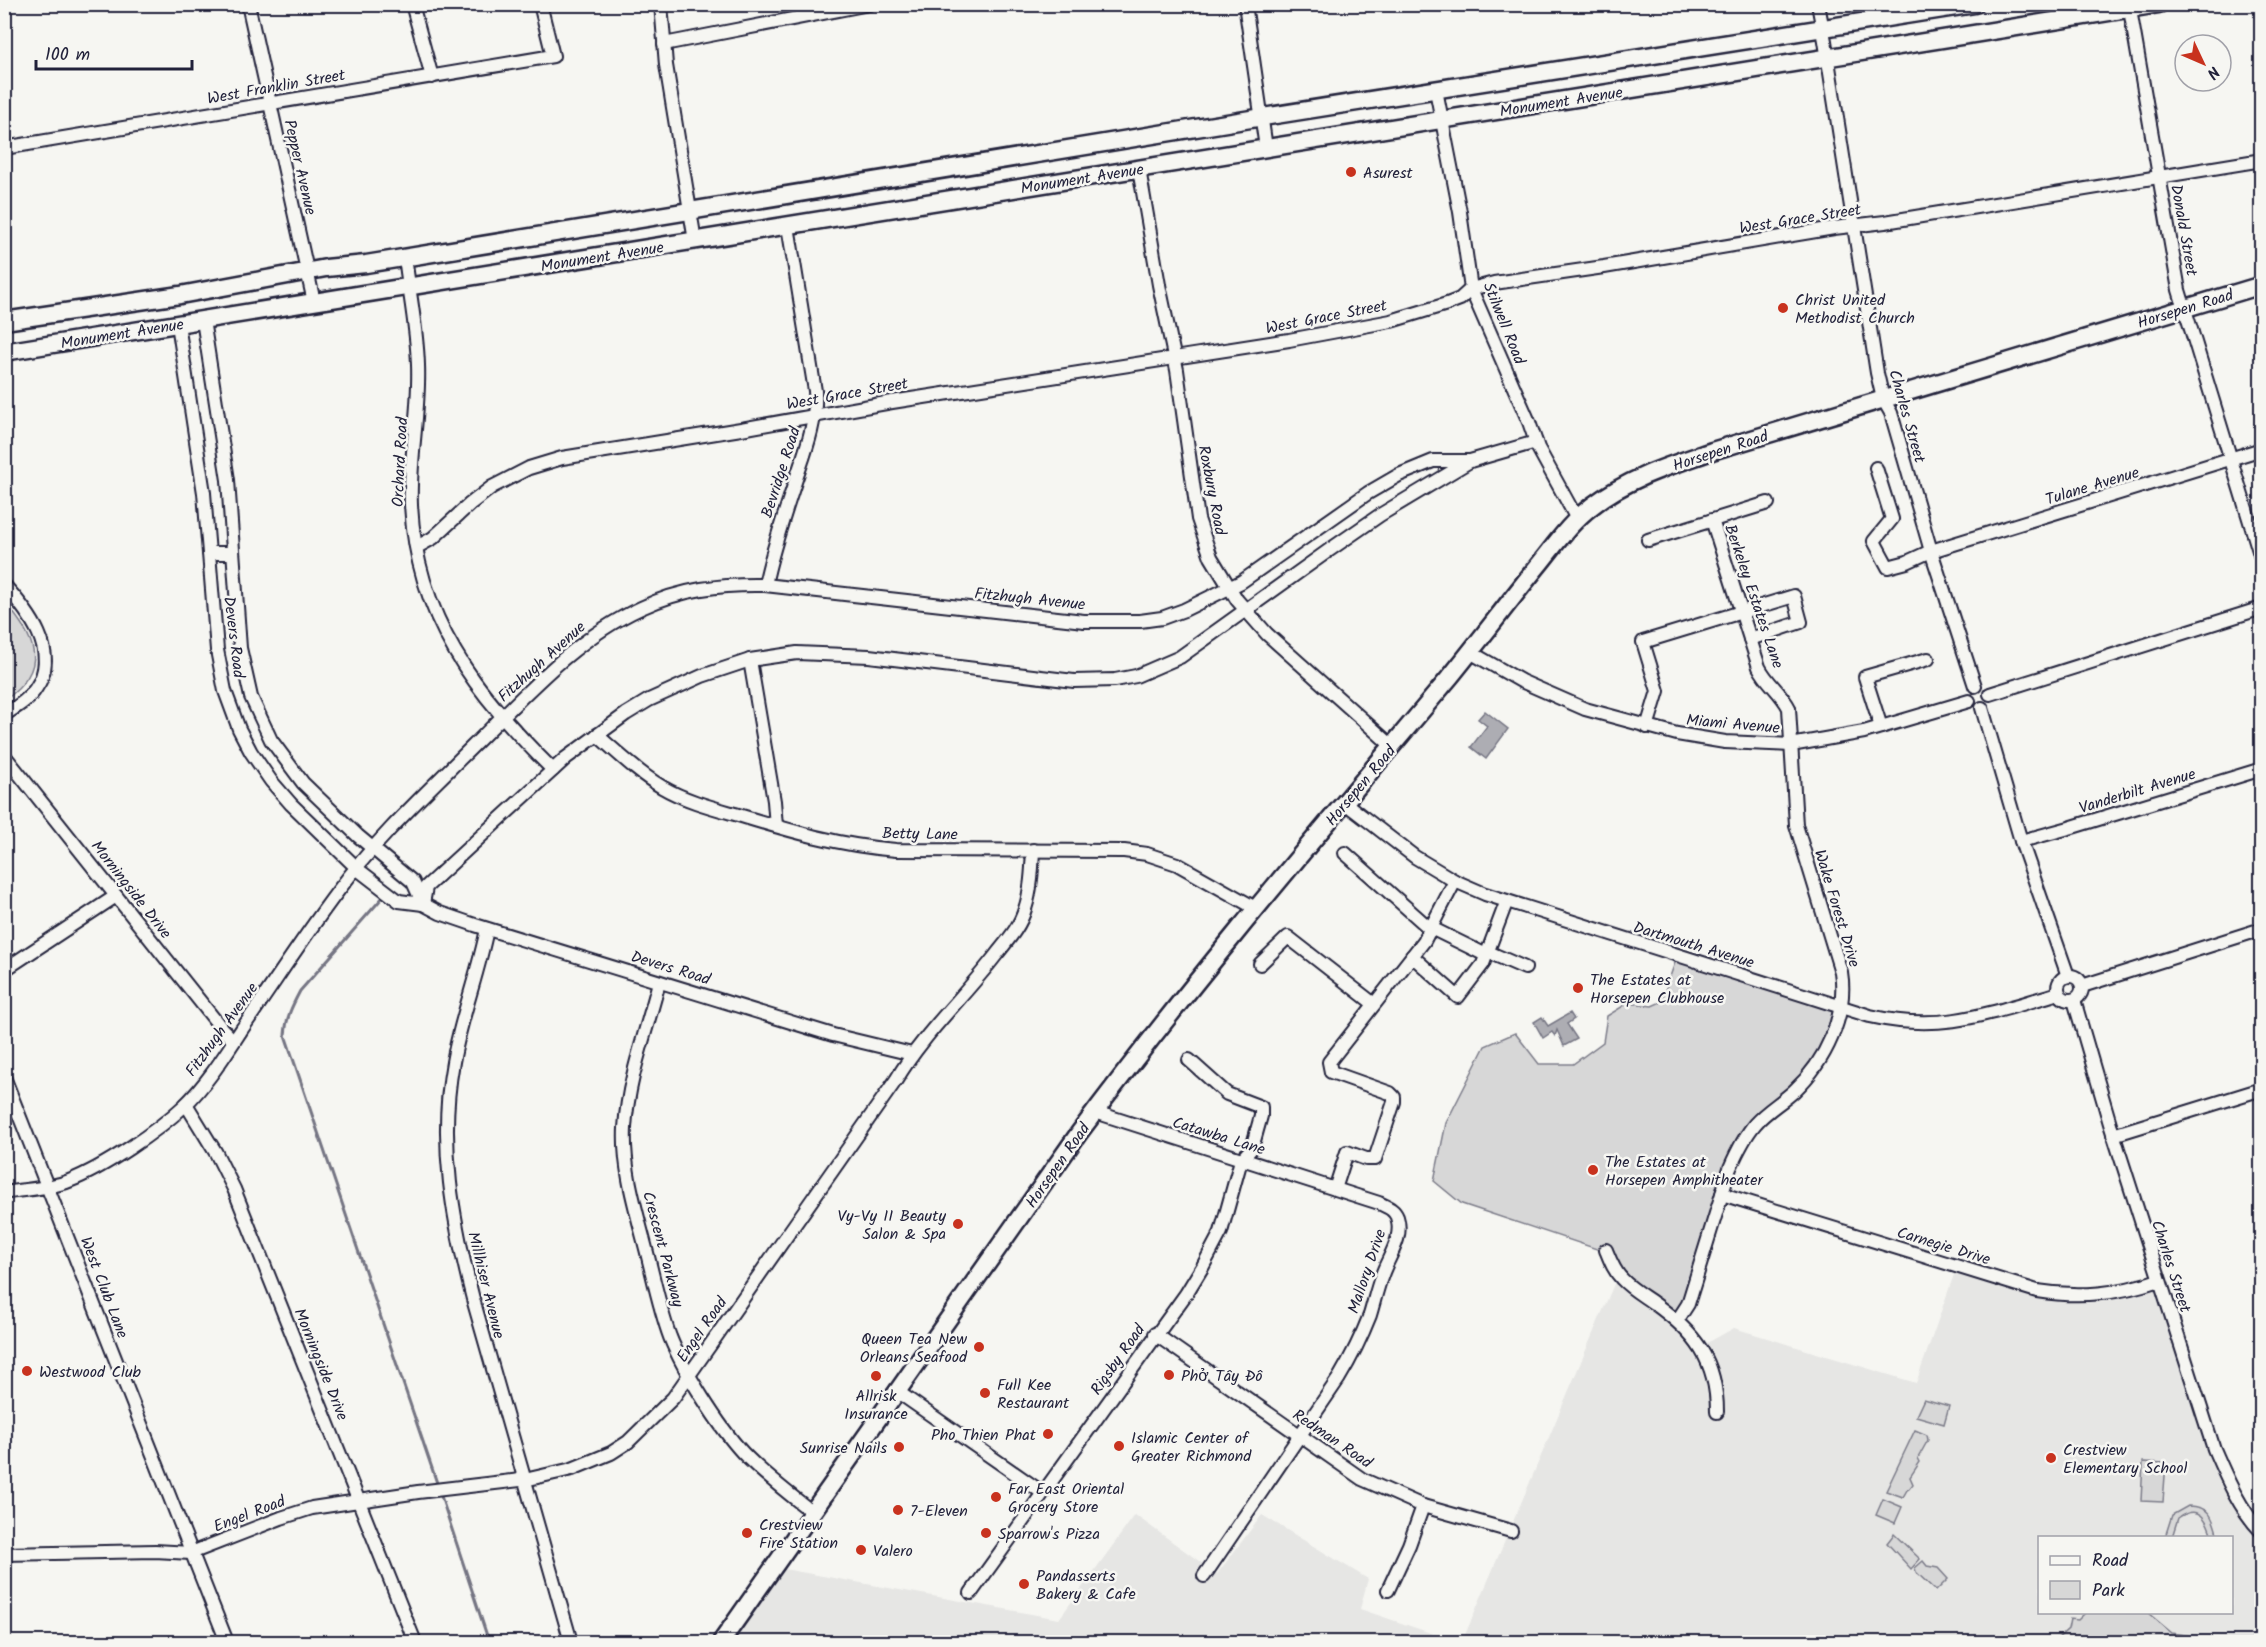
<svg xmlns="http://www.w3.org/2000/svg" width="2266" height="1647" font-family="Kalam,sans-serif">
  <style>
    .built { fill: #e6e6e4; fill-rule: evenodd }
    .park { fill: #d7d7d7; stroke: #7c7c89; stroke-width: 1.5 }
    .water { fill: #adadb3; stroke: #757583; stroke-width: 1.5 }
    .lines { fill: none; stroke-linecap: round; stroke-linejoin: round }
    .stream { stroke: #757583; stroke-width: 3 }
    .street-casing { stroke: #22223b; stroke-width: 16 }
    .secondary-casing { stroke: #22223b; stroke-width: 21 }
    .street { stroke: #f6f6f2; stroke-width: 12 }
    .secondary { stroke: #f6f6f2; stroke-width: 16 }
    .poi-dot { fill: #c8321e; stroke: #f6f6f2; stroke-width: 2 }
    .labels { text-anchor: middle; stroke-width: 5; stroke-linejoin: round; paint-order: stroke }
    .street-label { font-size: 16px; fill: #22223b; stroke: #f6f6f2 }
    .poi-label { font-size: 16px; fill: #22223b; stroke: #f6f6f2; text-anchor: start }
  </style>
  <rect width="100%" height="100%" fill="#f6f6f2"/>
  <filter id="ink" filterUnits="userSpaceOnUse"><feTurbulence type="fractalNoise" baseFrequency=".0167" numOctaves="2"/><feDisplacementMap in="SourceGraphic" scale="12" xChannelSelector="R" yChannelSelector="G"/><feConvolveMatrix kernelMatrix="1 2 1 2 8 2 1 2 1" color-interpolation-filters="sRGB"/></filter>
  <g filter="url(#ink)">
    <!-- built -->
    <g class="built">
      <path d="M1957,1266L2016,1285L2088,1296L2160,1279L2209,1441L2261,1533V1642H1462L1617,1277L1700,1347L1734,1328L1916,1383ZM2040,1538H2232V1612H2040Z"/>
      <polygon points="1135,1515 1217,1574 1262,1515 1368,1579 1360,1609 1457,1642 731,1642 784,1569 1059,1619"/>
    </g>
    <!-- park -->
    <g class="park">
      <path d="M5,602C36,640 50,667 5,700Z"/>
      <polygon points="1677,957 1840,1009 1824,1052 1742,1143 1681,1322 1617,1277 1603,1251 1462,1204 1434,1181 1446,1123 1485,1046 1515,1033 1539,1064 1573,1064 1603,1042 1607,1016 1628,1003 1652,1006 1661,1002"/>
      <polygon points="1924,1399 1949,1406 1944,1424 1916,1416"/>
      <polygon points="1915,1430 1927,1435 1928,1440 1918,1458 1920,1462 1910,1477 1913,1484 1909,1489 1907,1490 1903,1497 1886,1491"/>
      <polygon points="2143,1462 2166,1463 2163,1502 2141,1501"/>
      <polygon points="1883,1499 1902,1507 1895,1523 1876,1515"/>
      <path d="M2188,1506C2211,1506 2213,1518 2218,1537H2212C2207,1518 2199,1504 2178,1518L2172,1537H2165L2172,1515Z"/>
      <polygon points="1894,1534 1920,1559 1911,1569 1887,1543"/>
      <polygon points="1923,1561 1927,1566 1938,1568 1948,1579 1936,1591 1916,1572 1915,1568"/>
      <polygon points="2086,1612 2148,1613 2172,1633 2211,1639 2211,1642 2054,1642 2068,1629 2070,1619 2078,1620"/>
    </g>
    <!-- water -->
    <g class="water">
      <polygon points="1485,711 1508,729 1486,759 1471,747 1487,726 1478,719"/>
      <polygon points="1570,1013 1574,1019 1567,1024 1577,1039 1564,1046 1557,1030 1555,1036 1552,1032 1543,1038 1534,1022 1542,1017 1548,1026"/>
    </g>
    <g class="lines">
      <!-- stream -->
      <g class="stream">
        <path d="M383,897L300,991C292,1006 286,1018 285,1035L438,1486"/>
        <polyline points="440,1493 489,1642"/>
      </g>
      <defs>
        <g id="street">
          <polyline points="248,4 314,302"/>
          <polyline points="412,4 432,77"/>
          <polyline points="661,4 666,65 695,241"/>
          <polyline points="1245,4 1266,148"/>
          <polyline points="1818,4 1825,41 1877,373 1883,399 1891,413 1931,551 1975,686"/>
          <polyline points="2129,4 2179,290 2262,561"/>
          <polyline points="664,44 869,4"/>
          <polyline points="1436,90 1460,212 1471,289 1529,422 1538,448 1577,519"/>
          <polyline points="4,148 553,56 540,4"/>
          <polyline points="1139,169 1159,285 1177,370 1198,519 1211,557 1237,600 1267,634 1392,746"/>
          <path d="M405,256C409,292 417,328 418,365C420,412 409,458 411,505C417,619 475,693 553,770"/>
          <polyline points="203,320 228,480 240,648 251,697 271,740 303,783 358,836 413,882 423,904"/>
          <polyline points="178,324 204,493 217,650 225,691 239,729 251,752 271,781 291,804 360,871 399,901 423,904 440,913 475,925 833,1035 912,1054"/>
          <polyline points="1876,468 1892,519 1874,541 1888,567 1907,562 1931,551 2262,449"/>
          <polyline points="1648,540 1768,503"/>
          <polyline points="417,547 433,538 470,504 492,487 529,468 562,458 741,429 892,402 1289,340 1391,321 1447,304 1460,299 1471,289 1494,283 1604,267 1834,228 1885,222 2262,160"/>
          <polyline points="209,553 233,553"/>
          <path d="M4,585C28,611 61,652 36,688C29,700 16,707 4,715"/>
          <path d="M765,585C772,550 784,516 795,482C805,452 817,423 815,391L788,226"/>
          <polyline points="1470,652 1521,681 1585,709 1677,734 1725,742 1791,745 1864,732 1969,701"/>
          <polyline points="750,660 774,801 776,826"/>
          <polyline points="1990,694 2262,608"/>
          <polyline points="1982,708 2021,841 2068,976"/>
          <polyline points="1647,727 1658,691 1643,642 1794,596 1801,622 1750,639"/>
          <polyline points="1881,727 1865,677 1928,659"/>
          <path d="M597,735C618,753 638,773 662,787C684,800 710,807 735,814C787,830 841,846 896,850L1124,851L1147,854L1177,864L1257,909"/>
          <polyline points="4,755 222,1029 234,1041"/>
          <path d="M1345,803L1415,857L1455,881L1485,894L1870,1016C1943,1033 1989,1013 2059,993"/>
          <polyline points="2021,841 2069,828 2262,769"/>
          <polyline points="1345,853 1427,926 1486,955"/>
          <polyline points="423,904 426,887 566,758 626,714 649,700 702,676 750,660 797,653 869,656 1074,681 1115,680 1136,676 1180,657 1328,551 1380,515 1470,461"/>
          <path d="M487,929C478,974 461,1017 453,1062C438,1143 453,1221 473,1299L571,1642"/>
          <polyline points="1488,952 1525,968"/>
          <polyline points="1412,956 1458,997 1483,964 1506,903"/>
          <polyline points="1260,964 1288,937 1374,1004"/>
          <polyline points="4,970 116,896"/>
          <circle cx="2070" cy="988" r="12"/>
          <path d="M659,982C647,1030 628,1078 625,1128C623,1168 635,1206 645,1245C653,1275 659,1307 670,1337C683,1370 719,1427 743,1453C764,1475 788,1493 812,1512"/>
          <polyline points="2082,986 2262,929"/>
          <path d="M2074,1000L2111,1127L2214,1449C2226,1477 2240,1510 2262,1532"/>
          <polyline points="4,1077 227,1642"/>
          <polyline points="186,1104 216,1153 234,1189 415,1642"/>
          <path d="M1095,1112L1379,1203C1387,1207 1394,1209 1397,1217C1404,1238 1388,1257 1382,1275C1377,1288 1374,1302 1370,1315C1361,1338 1351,1358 1339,1378L1204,1576"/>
          <polyline points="2113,1135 2262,1089"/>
          <polyline points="1335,1189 1347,1152 1366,1159 1375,1159 1394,1102 1394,1097 1390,1093 1331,1072 1329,1062 1424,941 1455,881"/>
          <path d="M4,1193C26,1189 49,1189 69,1181C105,1167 156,1132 184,1106C207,1084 225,1055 242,1029C274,983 304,936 338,891C378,837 426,793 473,746C524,696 575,638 641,608C681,589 721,584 765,585L1084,621H1140L1162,618L1184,610L1241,582L1368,493L1399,475L1433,461H1470L1536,442"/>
          <path d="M1722,1194L2037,1291C2080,1298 2118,1294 2159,1280"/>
          <path d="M1606,1250C1610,1260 1614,1271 1622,1279C1631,1289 1644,1296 1655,1304C1695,1333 1717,1360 1717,1412"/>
          <path d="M1677,1321L1688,1304L1730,1168C1737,1152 1744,1137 1755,1124C1766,1111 1781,1103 1794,1091C1825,1062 1848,1015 1841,972L1796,825L1789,708C1781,692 1767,683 1759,667L1712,520"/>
          <polyline points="1155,1334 1362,1479 1423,1506 1511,1531"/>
          <polyline points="898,1392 1043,1493"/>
          <path d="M4,1554L155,1551L191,1553L281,1518L312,1508L418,1492L529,1479L572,1469L611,1453L628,1442L673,1398L896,1080C923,1034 963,998 996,955C1007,941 1020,927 1025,909C1031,891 1032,870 1033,850"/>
          <polyline points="1388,1590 1409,1545 1423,1506"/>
          <polyline points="971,1593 1186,1294 1203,1266 1221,1232 1241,1160 1252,1148 1261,1116 1261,1107 1227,1094 1189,1060"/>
        </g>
        <g id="secondary">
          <polyline points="4,321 180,295 326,268 366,264 1263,117 1975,4"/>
          <polyline points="4,352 2159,4"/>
          <path d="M721,1642L1079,1133C1196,976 1324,827 1450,677C1481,639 1510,600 1541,562C1557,542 1572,521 1592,506C1628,478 1671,465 1712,451L2262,285"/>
        </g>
      </defs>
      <!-- street casing -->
      <use href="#street" class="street-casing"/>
      <!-- secondary casing -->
      <use href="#secondary" class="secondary-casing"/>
      <!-- street -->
      <use href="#street" class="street"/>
      <!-- secondary -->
      <use href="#secondary" class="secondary"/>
    </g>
  </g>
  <!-- markers -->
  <g class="poi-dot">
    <circle cx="1351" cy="172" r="6"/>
    <circle cx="1783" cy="308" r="6"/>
    <circle cx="1578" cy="988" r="6"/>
    <circle cx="1593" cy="1170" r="6"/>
    <circle cx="958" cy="1224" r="6"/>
    <circle cx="979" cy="1347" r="6"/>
    <circle cx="27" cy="1371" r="6"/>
    <circle cx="1169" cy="1375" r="6"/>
    <circle cx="876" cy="1376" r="6"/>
    <circle cx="985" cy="1393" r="6"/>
    <circle cx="1048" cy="1434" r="6"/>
    <circle cx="1119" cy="1446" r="6"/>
    <circle cx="899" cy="1447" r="6"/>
    <circle cx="2051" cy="1458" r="6"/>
    <circle cx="996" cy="1497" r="6"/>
    <circle cx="898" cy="1510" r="6"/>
    <circle cx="747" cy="1533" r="6"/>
    <circle cx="986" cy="1533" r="6"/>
    <circle cx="861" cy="1550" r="6"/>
    <circle cx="1024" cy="1584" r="6"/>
  </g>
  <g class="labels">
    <!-- street labels -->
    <g class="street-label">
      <text transform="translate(276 86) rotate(-10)" y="6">West Franklin Street</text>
      <text transform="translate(1561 101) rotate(-9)" y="6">Monument Avenue</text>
      <text transform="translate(301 167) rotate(77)" y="6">Pepper Avenue</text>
      <text transform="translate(1082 178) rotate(-9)" y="6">Monument Avenue</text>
      <text transform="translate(1800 218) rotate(-9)" y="6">West Grace Street</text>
      <text transform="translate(2185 230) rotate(80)" y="6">Donald Street</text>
      <text transform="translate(602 256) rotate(-9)" y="6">Monument Avenue</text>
      <text transform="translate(2185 308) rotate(-17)" y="6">Horsepen Road</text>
      <text transform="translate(1326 316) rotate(-11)" y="6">West Grace Street</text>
      <text transform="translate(1505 323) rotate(68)" y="6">Stilwell Road</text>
      <text transform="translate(122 333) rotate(-9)" y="6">Monument Avenue</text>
      <text transform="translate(847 393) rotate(-10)" y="6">West Grace Street</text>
      <text transform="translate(1908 416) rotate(74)" y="6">Charles Street</text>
      <text transform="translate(1720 450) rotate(-18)" y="6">Horsepen Road</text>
      <text transform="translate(399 462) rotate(-87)" y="6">Orchard Road</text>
      <text transform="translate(780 472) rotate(-72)" y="6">Bevridge Road</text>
      <text transform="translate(2092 485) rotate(-17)" y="6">Tulane Avenue</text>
      <text transform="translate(1213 490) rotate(79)" y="6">Roxbury Road</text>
      <text transform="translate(1755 596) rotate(71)" y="6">Berkeley Estates Lane</text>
      <text transform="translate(1030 598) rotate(6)" y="6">Fitzhugh Avenue</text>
      <text transform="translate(235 637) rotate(83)" y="6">Devers Road</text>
      <text transform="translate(541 661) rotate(-42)" y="6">Fitzhugh Avenue</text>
      <text transform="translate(1733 723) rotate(5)" y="6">Miami Avenue</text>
      <text transform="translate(1360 785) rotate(-50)" y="6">Horsepen Road</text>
      <text transform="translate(2137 790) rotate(-17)" y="6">Vanderbilt Avenue</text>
      <text transform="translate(920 833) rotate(1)" y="6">Betty Lane</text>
      <text transform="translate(132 889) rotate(52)" y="6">Morningside Drive</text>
      <text transform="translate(1838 908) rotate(73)" y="6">Wake Forest Drive</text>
      <text transform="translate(1694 944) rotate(17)" y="6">Dartmouth Avenue</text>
      <text transform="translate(671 967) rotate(17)" y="6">Devers Road</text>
      <text transform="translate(221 1029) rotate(-54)" y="6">Fitzhugh Avenue</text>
      <text transform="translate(1219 1135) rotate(17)" y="6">Catawba Lane</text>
      <text transform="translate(1057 1165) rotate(-55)" y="6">Horsepen Road</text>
      <text transform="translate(1944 1245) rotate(17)" y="6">Carnegie Drive</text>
      <text transform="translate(664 1249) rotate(75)" y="6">Crescent Parkway</text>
      <text transform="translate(2172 1266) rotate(72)" y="6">Charles Street</text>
      <text transform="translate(1366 1271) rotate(-71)" y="6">Mallory Drive</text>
      <text transform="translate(487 1285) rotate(76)" y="6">Millhiser Avenue</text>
      <text transform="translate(105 1287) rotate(69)" y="6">West Club Lane</text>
      <text transform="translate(701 1329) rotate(-55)" y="6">Engel Road</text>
      <text transform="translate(1117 1359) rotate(-55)" y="6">Rigsby Road</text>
      <text transform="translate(322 1364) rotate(68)" y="6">Morningside Drive</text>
      <text transform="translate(1333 1438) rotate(34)" y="6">Redman Road</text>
      <text transform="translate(249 1513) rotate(-21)" y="6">Engel Road</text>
    </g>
    <!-- poi labels -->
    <g class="poi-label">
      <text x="1363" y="178">Asurest</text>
      <text x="1795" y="305">Christ United<tspan x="1795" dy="18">Methodist Church</tspan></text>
      <text x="1590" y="985">The Estates at<tspan x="1590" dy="18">Horsepen Clubhouse</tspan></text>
      <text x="1605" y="1167">The Estates at<tspan x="1605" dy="18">Horsepen Amphitheater</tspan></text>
      <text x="946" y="1221" text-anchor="end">Vy-Vy II Beauty<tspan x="946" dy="18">Salon &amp; Spa</tspan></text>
      <text x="967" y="1344" text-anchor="end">Queen Tea New<tspan x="967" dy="18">Orleans Seafood</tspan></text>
      <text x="39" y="1377">Westwood Club</text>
      <text x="1181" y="1381">Phở Tây Đô</text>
      <text x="997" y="1390">Full Kee<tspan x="997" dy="18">Restaurant</tspan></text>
      <text x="876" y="1401" text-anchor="middle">Allrisk<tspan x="876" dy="18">Insurance</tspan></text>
      <text x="1036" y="1440" text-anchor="end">Pho Thien Phat</text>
      <text x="1131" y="1443">Islamic Center of<tspan x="1131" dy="18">Greater Richmond</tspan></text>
      <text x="887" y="1453" text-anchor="end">Sunrise Nails</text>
      <text x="2063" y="1455">Crestview<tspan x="2063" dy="18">Elementary School</tspan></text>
      <text x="1008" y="1494">Far East Oriental<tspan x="1008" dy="18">Grocery Store</tspan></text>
      <text x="910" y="1516">7-Eleven</text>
      <text x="759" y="1530">Crestview<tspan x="759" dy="18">Fire Station</tspan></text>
      <text x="998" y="1539">Sparrow's Pizza</text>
      <text x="873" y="1556">Valero</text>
      <text x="1036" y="1581">Pandasserts<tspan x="1036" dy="18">Bakery &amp; Cafe</tspan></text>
    </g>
  </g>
  <!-- margin -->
  <rect width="2266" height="1647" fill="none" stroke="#f6f6f2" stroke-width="24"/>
  <rect x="12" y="12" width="2242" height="1623" fill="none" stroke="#22223b" stroke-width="2" filter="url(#ink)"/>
  <!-- legend -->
  <rect x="2038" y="1536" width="195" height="78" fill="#f6f6f2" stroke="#a1a1a9" stroke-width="1.5"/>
  <rect x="2050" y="1556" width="30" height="9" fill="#f6f6f2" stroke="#a1a1a9" stroke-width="1.5"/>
  <text x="2092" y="1566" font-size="18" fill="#22223b">Road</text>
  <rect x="2050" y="1581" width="30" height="18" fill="#d7d7d7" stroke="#a1a1a9" stroke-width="1.5"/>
  <text x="2092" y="1596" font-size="18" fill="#22223b">Park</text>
  <!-- north arrow -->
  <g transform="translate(2203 63) rotate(134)"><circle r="28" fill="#f6f6f2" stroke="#a1a1a9" stroke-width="1.5"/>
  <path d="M0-4.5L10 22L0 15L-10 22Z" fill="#c8321e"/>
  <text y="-9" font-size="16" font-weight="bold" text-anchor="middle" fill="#22223b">N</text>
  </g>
  <!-- scale -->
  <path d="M36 60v9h156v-9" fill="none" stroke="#22223b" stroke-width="3"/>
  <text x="45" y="60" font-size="18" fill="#22223b" stroke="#f6f6f2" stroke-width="4.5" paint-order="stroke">100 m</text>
</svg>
